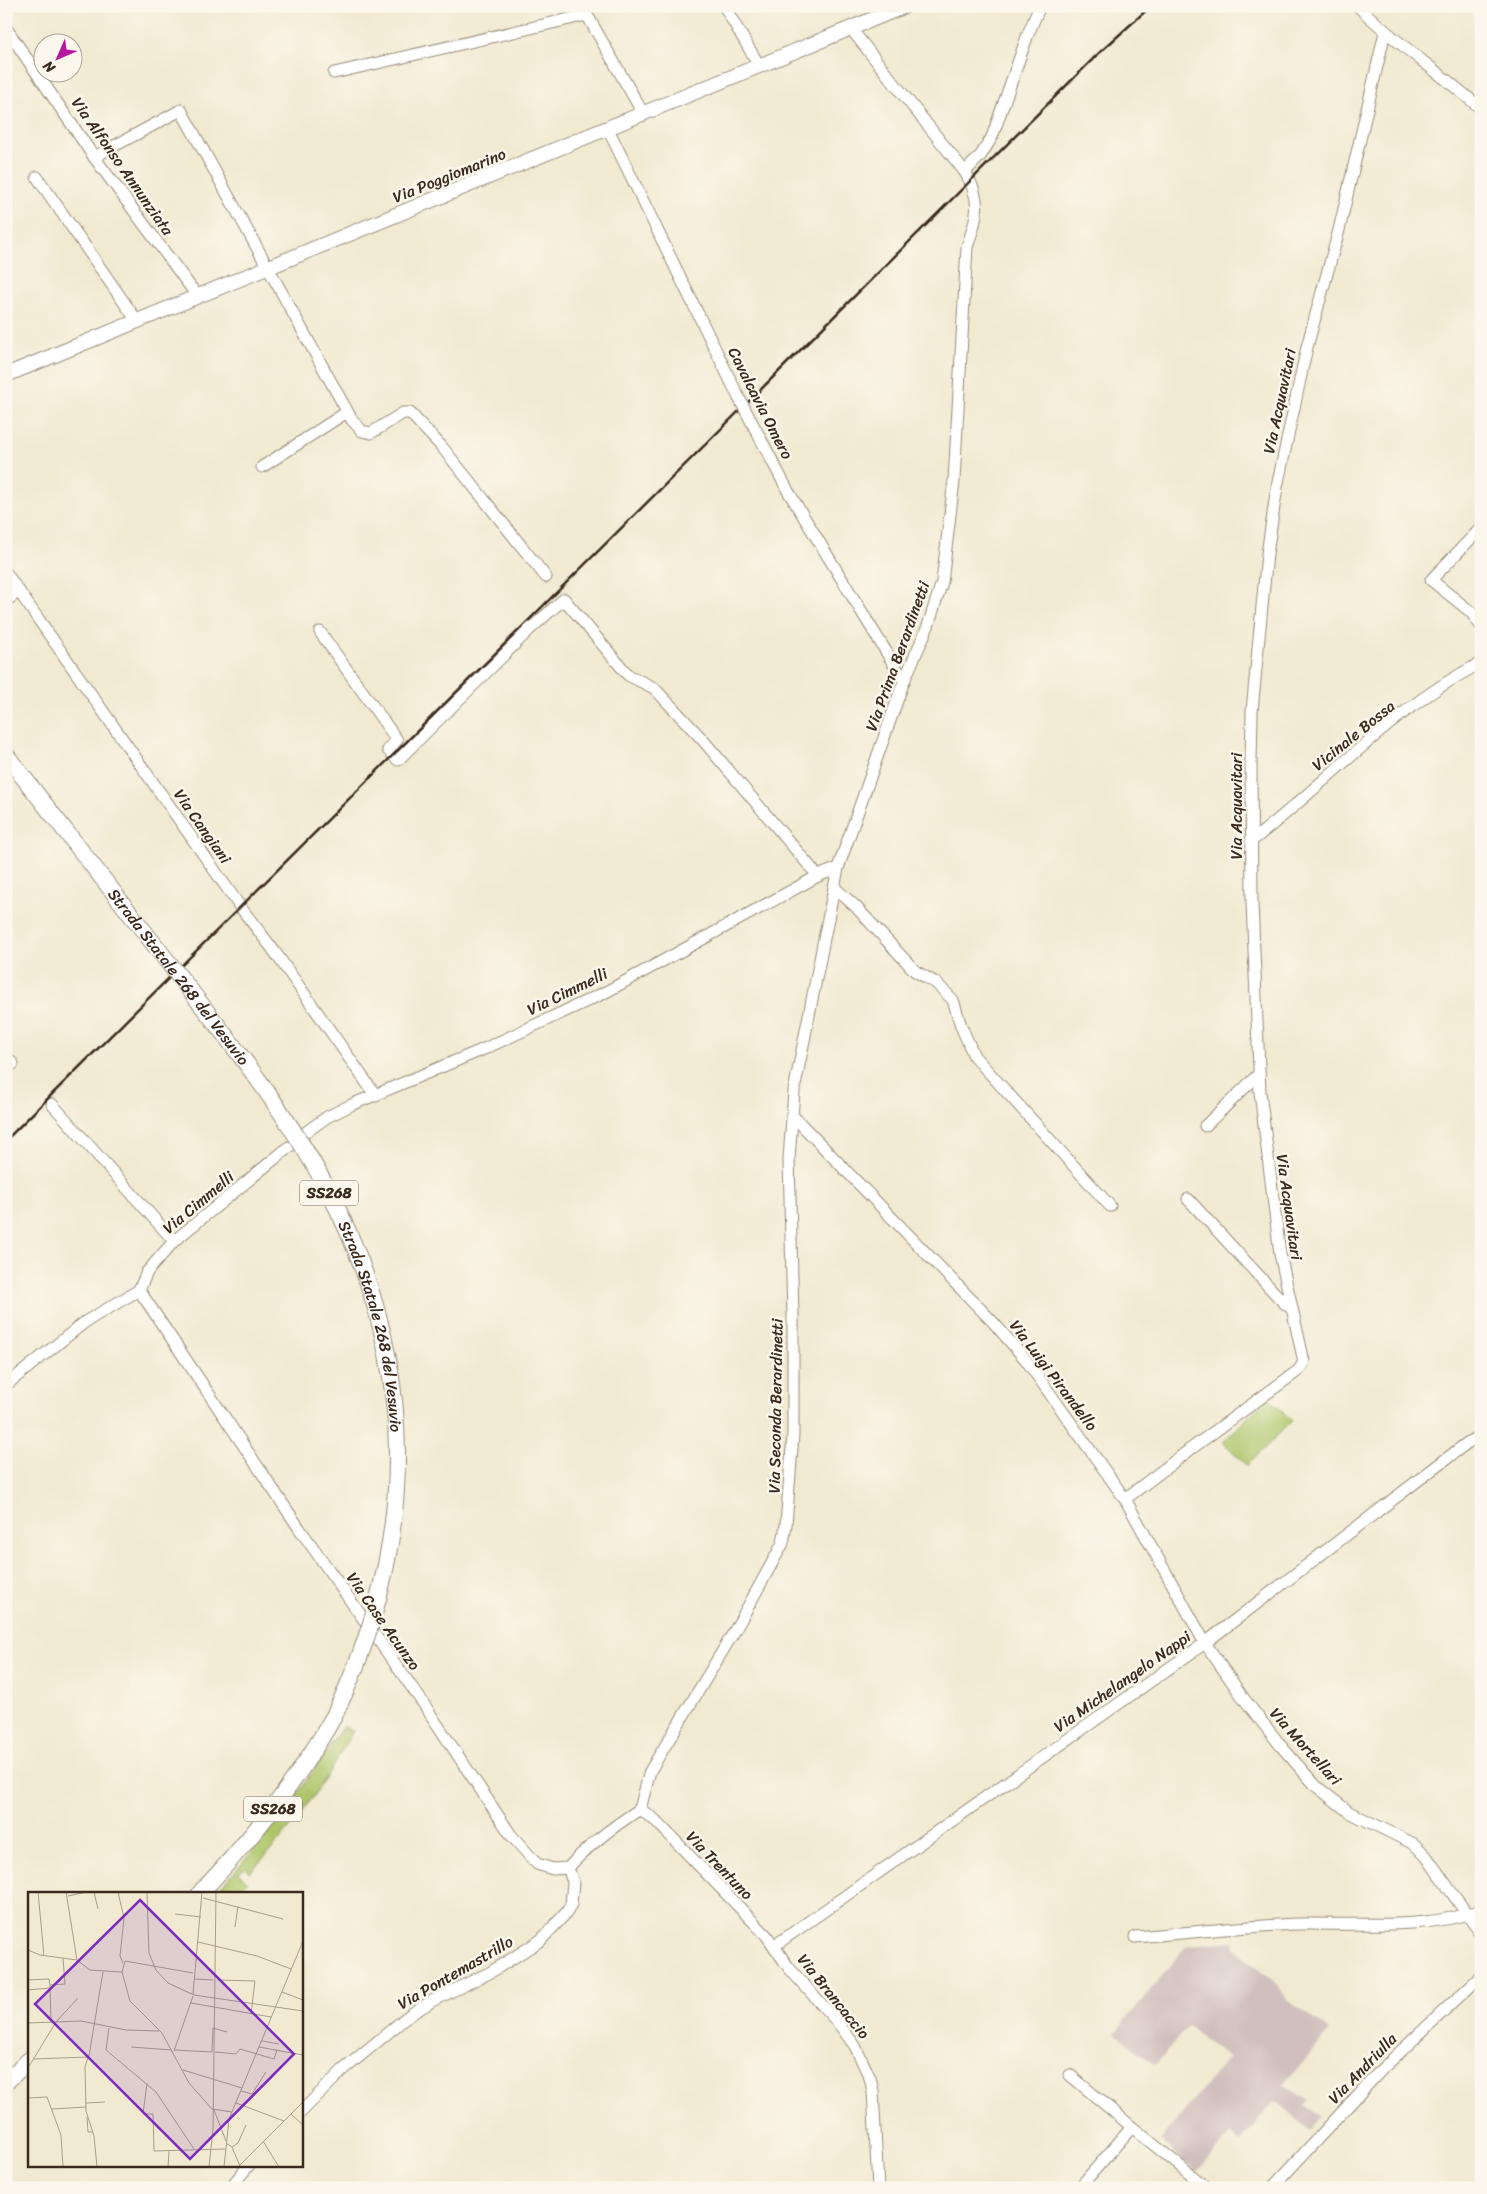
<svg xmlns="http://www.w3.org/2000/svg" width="1487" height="2194" font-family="Sriracha,sans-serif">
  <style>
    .industrial { fill: #d1bfbd }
    .green { fill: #aec66b; stroke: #747844 }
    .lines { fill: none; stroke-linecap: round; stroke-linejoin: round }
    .minor-casing { stroke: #968a78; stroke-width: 13 }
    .major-casing { stroke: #968a78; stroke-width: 16 }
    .highway-casing { stroke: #968a78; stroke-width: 18 }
    .minor { stroke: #fff; stroke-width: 11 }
    .major { stroke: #fff; stroke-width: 14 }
    .highway { stroke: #fff; stroke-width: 16 }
    .rail { stroke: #3b2a1e; stroke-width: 2.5 }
    .minor-bridge-casing { stroke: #968a78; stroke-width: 13; stroke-linecap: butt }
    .highway-bridge-casing { stroke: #968a78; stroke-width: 18; stroke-linecap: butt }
    .minor-bridge { stroke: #fff; stroke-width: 11 }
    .highway-bridge { stroke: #fff; stroke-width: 16 }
    .labels { text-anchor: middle; stroke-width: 5; stroke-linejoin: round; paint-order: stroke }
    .shield { fill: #fbf7ec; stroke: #75685c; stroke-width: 1 }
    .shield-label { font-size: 15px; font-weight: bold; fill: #3b2a1e }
    .street-label { font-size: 16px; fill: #3b2a1e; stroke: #fbf7ec }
    .inset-road { fill: none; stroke: #a89d89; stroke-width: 1 }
    .view { fill: #7b2cbf; fill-opacity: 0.15; stroke: #7b2cbf; stroke-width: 2.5 }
    .inset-edge { fill: none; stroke: #3b2a1e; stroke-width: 2.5 }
  </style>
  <rect width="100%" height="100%" fill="#fbf7ec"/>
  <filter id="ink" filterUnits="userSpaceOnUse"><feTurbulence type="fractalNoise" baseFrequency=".02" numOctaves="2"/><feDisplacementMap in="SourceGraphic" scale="10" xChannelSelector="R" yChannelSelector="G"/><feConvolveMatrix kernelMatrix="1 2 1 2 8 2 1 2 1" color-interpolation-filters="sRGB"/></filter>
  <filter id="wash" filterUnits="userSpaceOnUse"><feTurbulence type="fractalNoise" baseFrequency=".0096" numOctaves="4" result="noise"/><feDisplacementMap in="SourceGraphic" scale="20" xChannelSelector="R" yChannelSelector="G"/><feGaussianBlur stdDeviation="1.12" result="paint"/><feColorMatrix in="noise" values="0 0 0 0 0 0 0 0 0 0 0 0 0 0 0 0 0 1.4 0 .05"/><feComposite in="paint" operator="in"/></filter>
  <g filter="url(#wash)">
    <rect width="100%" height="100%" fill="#f1ead1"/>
    <!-- industrial -->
    <polygon class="industrial" points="1234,1941 1235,1949 1277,1984 1289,2000 1330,2031 1284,2085 1308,2101 1304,2106 1320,2116 1310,2130 1274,2100 1240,2143 1230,2134 1197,2172 1160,2141 1228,2058 1188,2026 1155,2065 1115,2033 1187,1945"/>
    <!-- green -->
    <g class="green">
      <polygon points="1268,1397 1292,1421 1247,1466 1223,1442"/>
      <path d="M343,1726L353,1731C324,1783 293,1830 250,1872L246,1867L239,1873L248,1882L237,1893H215C265,1840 304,1787 343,1726Z"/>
    </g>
  </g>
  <g filter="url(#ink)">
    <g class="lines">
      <defs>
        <g id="minor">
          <polyline points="724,6 760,67"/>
          <path d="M1358,6C1396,44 1441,73 1481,109"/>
          <polyline points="6,28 94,157 198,297"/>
          <polyline points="334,73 587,15 644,115"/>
          <polyline points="608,129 739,398"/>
          <polyline points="94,157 181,110 352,420 362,431 371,433 403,413 410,413 442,447 546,577"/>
          <polyline points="965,172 981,155 992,137 1028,34 1040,6"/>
          <polyline points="37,177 137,321"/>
          <polyline points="749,417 788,491 904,681"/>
          <polyline points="262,467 347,412"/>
          <polyline points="1481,528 1431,580 1471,612 1481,626"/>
          <polyline points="6,573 241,908 272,948 376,1096"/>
          <polyline points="6,601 19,591"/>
          <polyline points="320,632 397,740 388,750 398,760 529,630 564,599 628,675 654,688 702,739 818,876"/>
          <path d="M1253,840C1327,782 1396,706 1481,663"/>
          <polyline points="834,887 856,907 915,971 936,983 953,1000 961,1026 974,1056 1110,1206"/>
          <polyline points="6,1057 13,1064"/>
          <polyline points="52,1104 174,1241"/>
          <polyline points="792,1115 993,1322 1026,1360 1125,1499 1205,1643 1244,1699 1281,1746 1316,1786 1349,1812 1414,1844 1426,1856 1481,1934"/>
          <polyline points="1205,1126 1259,1074"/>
          <polyline points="306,1132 327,1117 351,1105 484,1049 604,993 818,876 838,868"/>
          <polyline points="1188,1199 1283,1302 1291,1308"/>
          <path d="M139,1290L299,1528L423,1703L511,1835L537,1864L553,1869L568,1868C589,1844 614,1826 640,1809"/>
          <polyline points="139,1290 147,1272 174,1241 289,1147"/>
          <polyline points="6,1385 85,1322 139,1290"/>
          <polyline points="1125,1499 1192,1448 1299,1370 1304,1362 1280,1254 1260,1092 1252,903 1251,764 1252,711 1267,554 1277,487 1307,347 1339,230 1385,32"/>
          <path d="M640,1809L650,1771L734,1632L783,1543L786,1525L793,1435V1316L789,1159L794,1091L838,868L904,681L928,626L942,582L954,481L967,247C977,217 983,201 965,172L851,29"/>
          <polyline points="640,1809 656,1821 767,1936 789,1968 839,2024 855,2046 870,2078 873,2091 878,2188"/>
          <path d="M1135,1937C1190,1933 1245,1926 1299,1924C1357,1923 1425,1930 1481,1910"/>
          <polyline points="774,1946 1205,1643 1467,1443 1481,1435"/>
          <polyline points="1070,2075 1132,2127"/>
          <polyline points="301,2112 342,2071 408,2016 432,2001 491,1972 541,1940 567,1912 571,1904 573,1882 568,1868"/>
          <polyline points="230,2188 249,2165"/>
          <polyline points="1079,2188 1132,2127 1207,2188"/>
          <polyline points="1272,2188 1383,2068 1481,1976"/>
        </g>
        <polyline id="major" points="6,375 905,6"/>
        <g id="highway">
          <path d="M200,1893C252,1839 297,1781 334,1716"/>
          <polyline points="6,2082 29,2060"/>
        </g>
      </defs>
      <!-- minor casing -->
      <use href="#minor" class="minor-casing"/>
      <!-- major casing -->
      <use href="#major" class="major-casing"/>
      <!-- highway casing -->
      <use href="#highway" class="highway-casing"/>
      <!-- minor -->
      <use href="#minor" class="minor"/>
      <!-- major -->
      <use href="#major" class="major"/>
      <!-- highway -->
      <use href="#highway" class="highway"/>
      <!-- rail -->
      <polyline class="rail" points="6,1140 1097,55 1151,6"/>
      <defs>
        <polyline id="minor-bridge" points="739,398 749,417"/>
        <g id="highway-bridge">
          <path id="s1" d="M6,755C62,827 119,899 175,971C230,1041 286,1111 328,1190C419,1363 419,1541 334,1716"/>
        </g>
      </defs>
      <!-- minor-bridge casing -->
      <use href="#minor-bridge" class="minor-bridge-casing"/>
      <!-- highway-bridge casing -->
      <use href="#highway-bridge" class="highway-bridge-casing"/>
      <!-- minor-bridge -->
      <use href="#minor-bridge" class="minor-bridge"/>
      <!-- highway-bridge -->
      <use href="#highway-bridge" class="highway-bridge"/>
    </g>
  </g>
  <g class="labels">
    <!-- shield labels -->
    <g class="shield">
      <rect x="300" y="1180.5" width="58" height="25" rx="4"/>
      <rect x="244" y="1796.5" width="58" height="25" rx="4"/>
    </g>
    <g class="shield-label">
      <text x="329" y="1198">SS268</text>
      <text x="273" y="1814">SS268</text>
    </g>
    <!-- street labels -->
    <g class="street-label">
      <text transform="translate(123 166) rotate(55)" y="6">Via Alfonso Annunziata</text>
      <text transform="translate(449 175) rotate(-22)" y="6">Via Poggiomarino</text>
      <text transform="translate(1279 401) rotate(-78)" y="6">Via Acquavitari</text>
      <text transform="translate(761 403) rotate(63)" y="6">Cavalcavia Omero</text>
      <text transform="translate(897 656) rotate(-70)" y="6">Via Prima Berardinetti</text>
      <text transform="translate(1353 735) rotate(-39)" y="6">Vicinale Bossa</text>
      <text transform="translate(1236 806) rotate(-90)" y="6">Via Acquavitari</text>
      <text transform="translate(203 826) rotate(55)" y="6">Via Cangiani</text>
      <text dy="6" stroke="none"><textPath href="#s1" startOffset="281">Strada Statale 268 del Vesuvio</textPath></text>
      <text transform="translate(567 991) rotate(-26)" y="6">Via Cimmelli</text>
      <text transform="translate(198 1202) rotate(-40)" y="6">Via Cimmelli</text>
      <text transform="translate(1290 1207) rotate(82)" y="6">Via Acquavitari</text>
      <text dy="6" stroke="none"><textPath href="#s1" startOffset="686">Strada Statale 268 del Vesuvio</textPath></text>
      <text transform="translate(1054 1375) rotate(53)" y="6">Via Luigi Pirandello</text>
      <text transform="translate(775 1406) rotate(-89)" y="6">Via Seconda Berardinetti</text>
      <text transform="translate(384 1621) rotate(55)" y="6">Via Case Acunzo</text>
      <text transform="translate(1122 1681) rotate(-35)" y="6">Via Michelangelo Nappi</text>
      <text transform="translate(1306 1746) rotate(48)" y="6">Via Mortellari</text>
      <text transform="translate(720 1865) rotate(46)" y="6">Via Trentuno</text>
      <text transform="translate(455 1972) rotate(-30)" y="6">Via Pontemastrillo</text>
      <text transform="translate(834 1996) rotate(51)" y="6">Via Brancaccio</text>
      <text transform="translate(1362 2068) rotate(-46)" y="6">Via Andriulla</text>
    </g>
  </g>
  <!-- overview -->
  <g transform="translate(28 1892)">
    <rect width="275" height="275" fill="#f1ead1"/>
    <path class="inset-road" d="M10,0L16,64M38,0L49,68L62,78L94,80M66,0L70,17M90,0L96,26L92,64L95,71M119,0L121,61L128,78L140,91L166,103L275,119M40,4L59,0M175,6L255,27M147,22L173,25M207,35L210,14M170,50L229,64L263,77M0,58L12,63L49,68M94,80L102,109L134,141L161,191L184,217L204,220M94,80L97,69L165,81M167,87L185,88M0,88L21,87L22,93M190,88L227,89L223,122M22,96V93L37,92L35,66M0,98L22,96L23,130M254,100L275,108M165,102L174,0M163,111L243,125M0,131L53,129L98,138L131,139M81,136L78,158L128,200L166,257M234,149L251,152M103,155L144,158M231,155L275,163M147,158L184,160L185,136L199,140M146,159L165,104M187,160L208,162L212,157L246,167L249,158M5,167L60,165M0,176L28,130L50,106M155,178L214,196M119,191L115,222H125L126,259L197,257M213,199L224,202L238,180M0,206L19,205L33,243L35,275M58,211L77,210M208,211L256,229M24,217L58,215M186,218L198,249M0,222V240M263,222L275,233M59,225L60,240H65M235,249L251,275M198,251L204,255L212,274M204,255L210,251L218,233M212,273L275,210M69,275L66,244L58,219L57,174L61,164L75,80M140,275L141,259M181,275L185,237L188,0M196,275L201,227L275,49"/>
    <path class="view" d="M112,8L266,162L162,267L7,112Z"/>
    <rect width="275" height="275" class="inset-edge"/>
  </g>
  <!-- margin -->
  <rect width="1487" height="2194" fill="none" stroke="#fbf7ec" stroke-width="25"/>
  <!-- north arrow -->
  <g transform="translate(58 58) rotate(225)"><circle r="24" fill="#fbf7ec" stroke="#aea59a"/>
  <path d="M0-4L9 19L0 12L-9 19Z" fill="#b5179e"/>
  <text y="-8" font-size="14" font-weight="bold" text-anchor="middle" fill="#3b2a1e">N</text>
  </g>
</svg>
